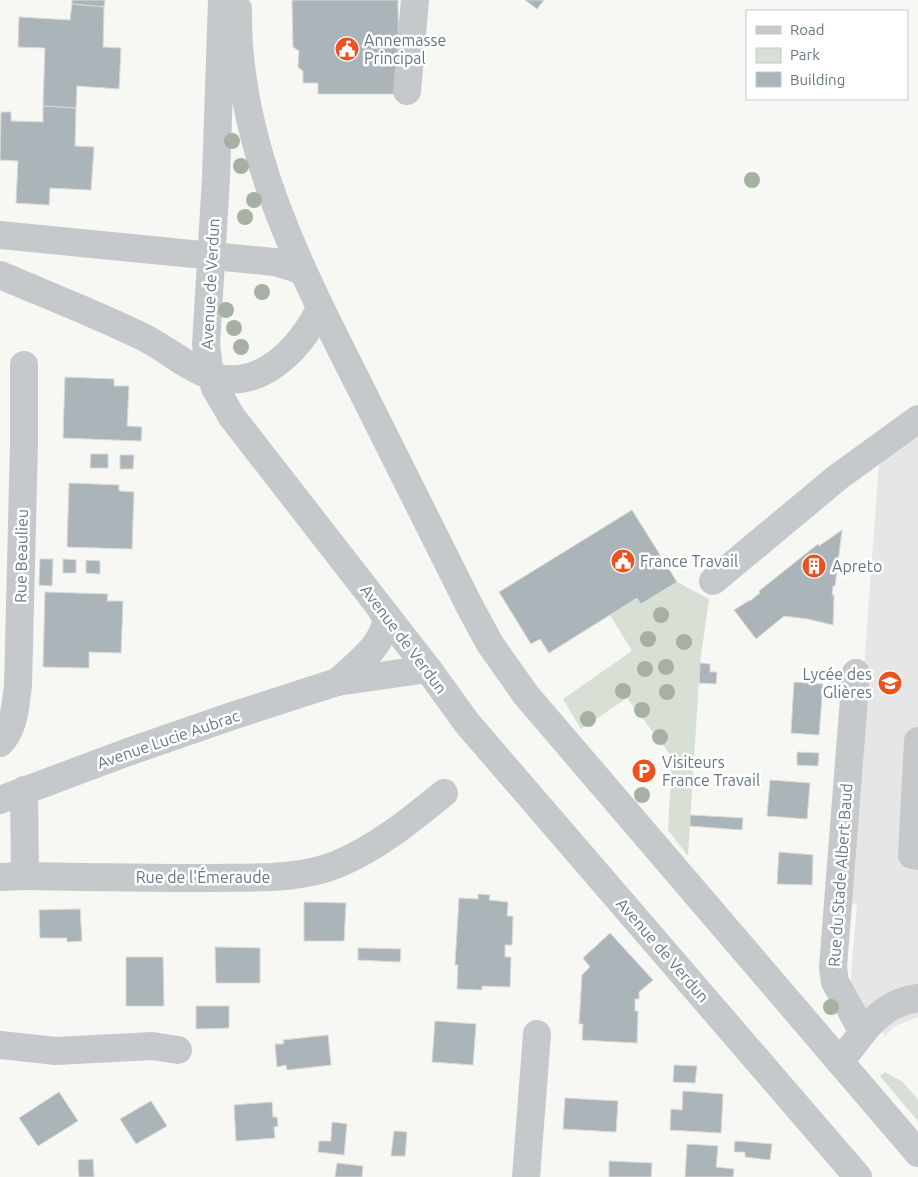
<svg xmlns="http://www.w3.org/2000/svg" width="918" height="1177" font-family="Ubuntu,sans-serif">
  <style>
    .built { fill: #e5e6e5 }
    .green { fill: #d8dfd5 }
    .building { fill: #abb4b9; stroke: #d9d9d6 }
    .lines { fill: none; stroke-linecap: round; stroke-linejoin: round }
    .minor { stroke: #c5c9cc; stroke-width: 28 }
    .tree { fill: #a7b1a3 }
    .labels { text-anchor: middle; stroke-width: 5; stroke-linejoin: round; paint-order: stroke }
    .poi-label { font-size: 16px; fill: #657786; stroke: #fff; text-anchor: start }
    .street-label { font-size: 16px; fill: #657786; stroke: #fff }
  </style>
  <rect width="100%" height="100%" fill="#f7f7f4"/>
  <!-- built -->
  <polygon class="built" points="918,433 918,1017 895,1026 885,1036 868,1009 860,1007 850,989 857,904 847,903 879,463"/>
  <!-- green -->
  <g class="green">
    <polygon points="677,582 709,599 700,663 688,856 668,830 672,757 627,698 581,729 563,699 632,651 610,615 637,598 641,604"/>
    <polygon points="885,1072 903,1082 918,1100 918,1121 880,1076"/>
  </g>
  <!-- building -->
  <g class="building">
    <polygon points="72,0 105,0 104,7 72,4"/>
    <polygon points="292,0 398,0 399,94 318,94 318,83 303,83 303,71 298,67 299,51 293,47"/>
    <polygon points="525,0 544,0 537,9"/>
    <polygon points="72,4 104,7 103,47 121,48 119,89 77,86 76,108 43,106 45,48 18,47 19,17 70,20"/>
    <polygon points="43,106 76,108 75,146 94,147 91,190 50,188 49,205 16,203 18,161 0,160 1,112 11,112 11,121 43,122"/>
    <polygon points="65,377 114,379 114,386 129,386 127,426 142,427 141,441 63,438"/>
    <polygon points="91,454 108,454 108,468 90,468"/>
    <polygon points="120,455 134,455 133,469 120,469"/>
    <polygon points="69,483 119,485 119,491 134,492 132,549 67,547"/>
    <polygon points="632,510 677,582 641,604 637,598 549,653 540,639 531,644 499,592"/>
    <polygon points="842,530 835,586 833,586 832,595 834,595 833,625 808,619 784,616 756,639 734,610 750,600 750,601 760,593 759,591 818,544 819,546"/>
    <polygon points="40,559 53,559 52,586 39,585"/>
    <polygon points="63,559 76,560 76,573 63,573"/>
    <polygon points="86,560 100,561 100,574 86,573"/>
    <polygon points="45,592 108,594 107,601 123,601 121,653 89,652 89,668 43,667"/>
    <polygon points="700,663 710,664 710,672 717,672 716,684 699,683"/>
    <polygon points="794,682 823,684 819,735 791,733"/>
    <polygon points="797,752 819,753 818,766 797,765"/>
    <polygon points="770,780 810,783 807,819 767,816"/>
    <polygon points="690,815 743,818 742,830 690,826"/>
    <polygon points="779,852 813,855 812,885 777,884"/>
    <polygon points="478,894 490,895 489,900 508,902 507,916 513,916 512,945 505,945 505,957 511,957 510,987 482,986 482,990 457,989 458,965 455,965 459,898 478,899"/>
    <polygon points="304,902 346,903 344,941 304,941"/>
    <polygon points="80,909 82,941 67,942 67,938 40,938 39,910"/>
    <polygon points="610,933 653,980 639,992 639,999 635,999 635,1011 638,1011 637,1043 582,1040 583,1024 579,1024 582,975 590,967 583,958"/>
    <polygon points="215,947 260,948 260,983 216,983"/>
    <polygon points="358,948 401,949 400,962 358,960"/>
    <polygon points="126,957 163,957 164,1006 126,1006"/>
    <polygon points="196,1006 229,1006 229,1028 196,1029"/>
    <polygon points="435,1021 476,1024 473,1065 432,1062"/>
    <polygon points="328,1035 331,1065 287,1070 286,1065 277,1067 275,1044 284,1044 283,1040"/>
    <polygon points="674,1065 697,1066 695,1083 673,1082"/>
    <polygon points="683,1091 723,1094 721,1133 670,1130 671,1109 682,1110"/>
    <polygon points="59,1092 78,1121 38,1146 19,1118"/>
    <polygon points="565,1098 618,1101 616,1132 563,1129"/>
    <polygon points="151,1101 167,1126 136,1144 120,1119"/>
    <polygon points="272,1102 273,1117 277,1117 278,1126 274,1127 275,1138 236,1141 234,1105"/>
    <polygon points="332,1122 347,1124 344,1155 318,1152 319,1141 331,1141"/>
    <polygon points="394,1131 407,1132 405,1156 391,1156"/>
    <polygon points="735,1141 772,1144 770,1160 745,1157 745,1152 734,1152"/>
    <polygon points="687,1144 718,1146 716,1167 734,1169 733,1177 685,1177"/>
    <polygon points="93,1159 94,1177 79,1177 78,1160"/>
    <polygon points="609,1161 652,1163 651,1177 609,1177"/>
    <polygon points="337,1163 363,1166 362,1177 335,1177"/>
  </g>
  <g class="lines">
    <!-- minor -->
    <g class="minor">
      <polyline points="222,0 216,178 206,345 209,368 215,388 232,417 428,669 467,723 858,1177"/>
      <path d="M238,9C236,146 301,270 361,389C397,461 433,533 469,605L490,644L526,695L918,1153"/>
      <polyline points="407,91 415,0"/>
      <polyline points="0,235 274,262 292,267 303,272"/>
      <path d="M0,275C47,295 96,314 143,337C166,348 187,368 212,376C260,392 301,348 320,308"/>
      <polyline points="713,581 838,477 918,419"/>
      <path d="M337,682C358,663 381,648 387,619L381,609"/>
      <polyline points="918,741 912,855 918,856"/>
      <path d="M0,743C15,728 15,706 18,686L24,442V365"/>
      <path d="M24,790L25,876C85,877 146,878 207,878C250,877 296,881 338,864C378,847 411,820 444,793"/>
      <polyline points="0,800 128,752 232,716 337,682 428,669"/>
      <polyline points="0,877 25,876"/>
      <path d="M863,1032C878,1014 894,1001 918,998"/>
      <polyline points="0,1045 56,1051 152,1046 178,1050"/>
      <polyline points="840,1062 863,1032 835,982 833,967 856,673"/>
      <polyline points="526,1177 537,1034"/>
    </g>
  </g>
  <!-- trees -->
  <g class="tree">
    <circle cx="232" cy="141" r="8"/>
    <circle cx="241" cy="166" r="8"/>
    <circle cx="752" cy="180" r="8"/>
    <circle cx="254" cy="200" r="8"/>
    <circle cx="245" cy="217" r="8"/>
    <circle cx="262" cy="292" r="8"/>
    <circle cx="226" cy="310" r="8"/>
    <circle cx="234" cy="328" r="8"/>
    <circle cx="241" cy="347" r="8"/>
    <circle cx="661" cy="615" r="8"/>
    <circle cx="648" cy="639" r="8"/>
    <circle cx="684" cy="642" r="8"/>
    <circle cx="666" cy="667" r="8"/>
    <circle cx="645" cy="669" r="8"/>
    <circle cx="623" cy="691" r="8"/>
    <circle cx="667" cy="692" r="8"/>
    <circle cx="642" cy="710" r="8"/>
    <circle cx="588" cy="719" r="8"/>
    <circle cx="660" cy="737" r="8"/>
    <circle cx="642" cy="795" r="8"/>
    <circle cx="831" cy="1007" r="8"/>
  </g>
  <!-- icons -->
  <defs>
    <symbol id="civic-disc" viewBox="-11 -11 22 22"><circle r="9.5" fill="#eb5220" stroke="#fff"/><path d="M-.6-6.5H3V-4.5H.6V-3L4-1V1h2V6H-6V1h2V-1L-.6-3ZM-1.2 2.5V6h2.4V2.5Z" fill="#fff"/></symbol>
    <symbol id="building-disc" viewBox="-11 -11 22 22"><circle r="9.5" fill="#eb5220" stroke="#fff"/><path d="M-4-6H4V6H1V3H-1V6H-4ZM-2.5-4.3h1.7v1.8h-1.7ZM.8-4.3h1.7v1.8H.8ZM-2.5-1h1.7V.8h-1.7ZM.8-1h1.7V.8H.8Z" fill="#fff"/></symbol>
    <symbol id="school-disc" viewBox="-11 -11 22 22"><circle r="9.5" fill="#eb5220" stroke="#fff"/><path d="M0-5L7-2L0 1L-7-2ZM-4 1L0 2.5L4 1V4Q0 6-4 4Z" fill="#fff"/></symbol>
    <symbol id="parking-disc" viewBox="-11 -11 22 22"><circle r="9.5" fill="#eb5220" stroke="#fff"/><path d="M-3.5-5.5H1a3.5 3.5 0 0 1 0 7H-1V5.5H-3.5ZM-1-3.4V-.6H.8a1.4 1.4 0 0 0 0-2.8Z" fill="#fff"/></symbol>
  </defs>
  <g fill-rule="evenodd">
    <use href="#civic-disc" x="333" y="35" width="28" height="28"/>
    <use href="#civic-disc" x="609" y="547" width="28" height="28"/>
    <use href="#building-disc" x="800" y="552" width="28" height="28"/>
    <use href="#school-disc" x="876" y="669" width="28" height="28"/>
    <use href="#parking-disc" x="630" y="757" width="28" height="28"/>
  </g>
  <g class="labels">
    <!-- poi labels -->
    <g class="poi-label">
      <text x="364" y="46">Annemasse<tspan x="364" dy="18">Principal</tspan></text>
      <text x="640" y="567">France Travail</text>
      <text x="832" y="572">Apreto</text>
      <text x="872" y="680" text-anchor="end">Lycée des<tspan x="872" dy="18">Glières</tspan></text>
      <text x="662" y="768">Visiteurs<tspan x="662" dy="18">France Travail</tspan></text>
    </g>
    <!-- street labels -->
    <g class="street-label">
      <text transform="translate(210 284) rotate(-87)" y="6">Avenue de Verdun</text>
      <text transform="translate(21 556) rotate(-89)" y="6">Rue Beaulieu</text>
      <text transform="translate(404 639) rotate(53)" y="6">Avenue de Verdun</text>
      <text transform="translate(168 739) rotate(-19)" y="6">Avenue Lucie Aubrac</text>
      <text transform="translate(840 875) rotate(-86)" y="6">Rue du Stade Albert Baud</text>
      <text x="203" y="883">Rue de l'Émeraude</text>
      <text transform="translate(663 950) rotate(49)" y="6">Avenue de Verdun</text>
    </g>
  </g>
  <!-- legend -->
  <rect x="746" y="10" width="162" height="90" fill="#ffffff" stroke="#c1c9cf"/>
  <rect x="756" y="26" width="25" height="8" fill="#c5c9cc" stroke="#c1c9cf"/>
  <text x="790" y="35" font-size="15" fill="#657786">Road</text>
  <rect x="756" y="48" width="25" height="15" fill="#d8dfd5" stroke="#c1c9cf"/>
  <text x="790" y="60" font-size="15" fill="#657786">Park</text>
  <rect x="756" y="72" width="25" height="15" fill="#abb4b9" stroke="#c1c9cf"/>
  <text x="790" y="85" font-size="15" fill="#657786">Building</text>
</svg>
